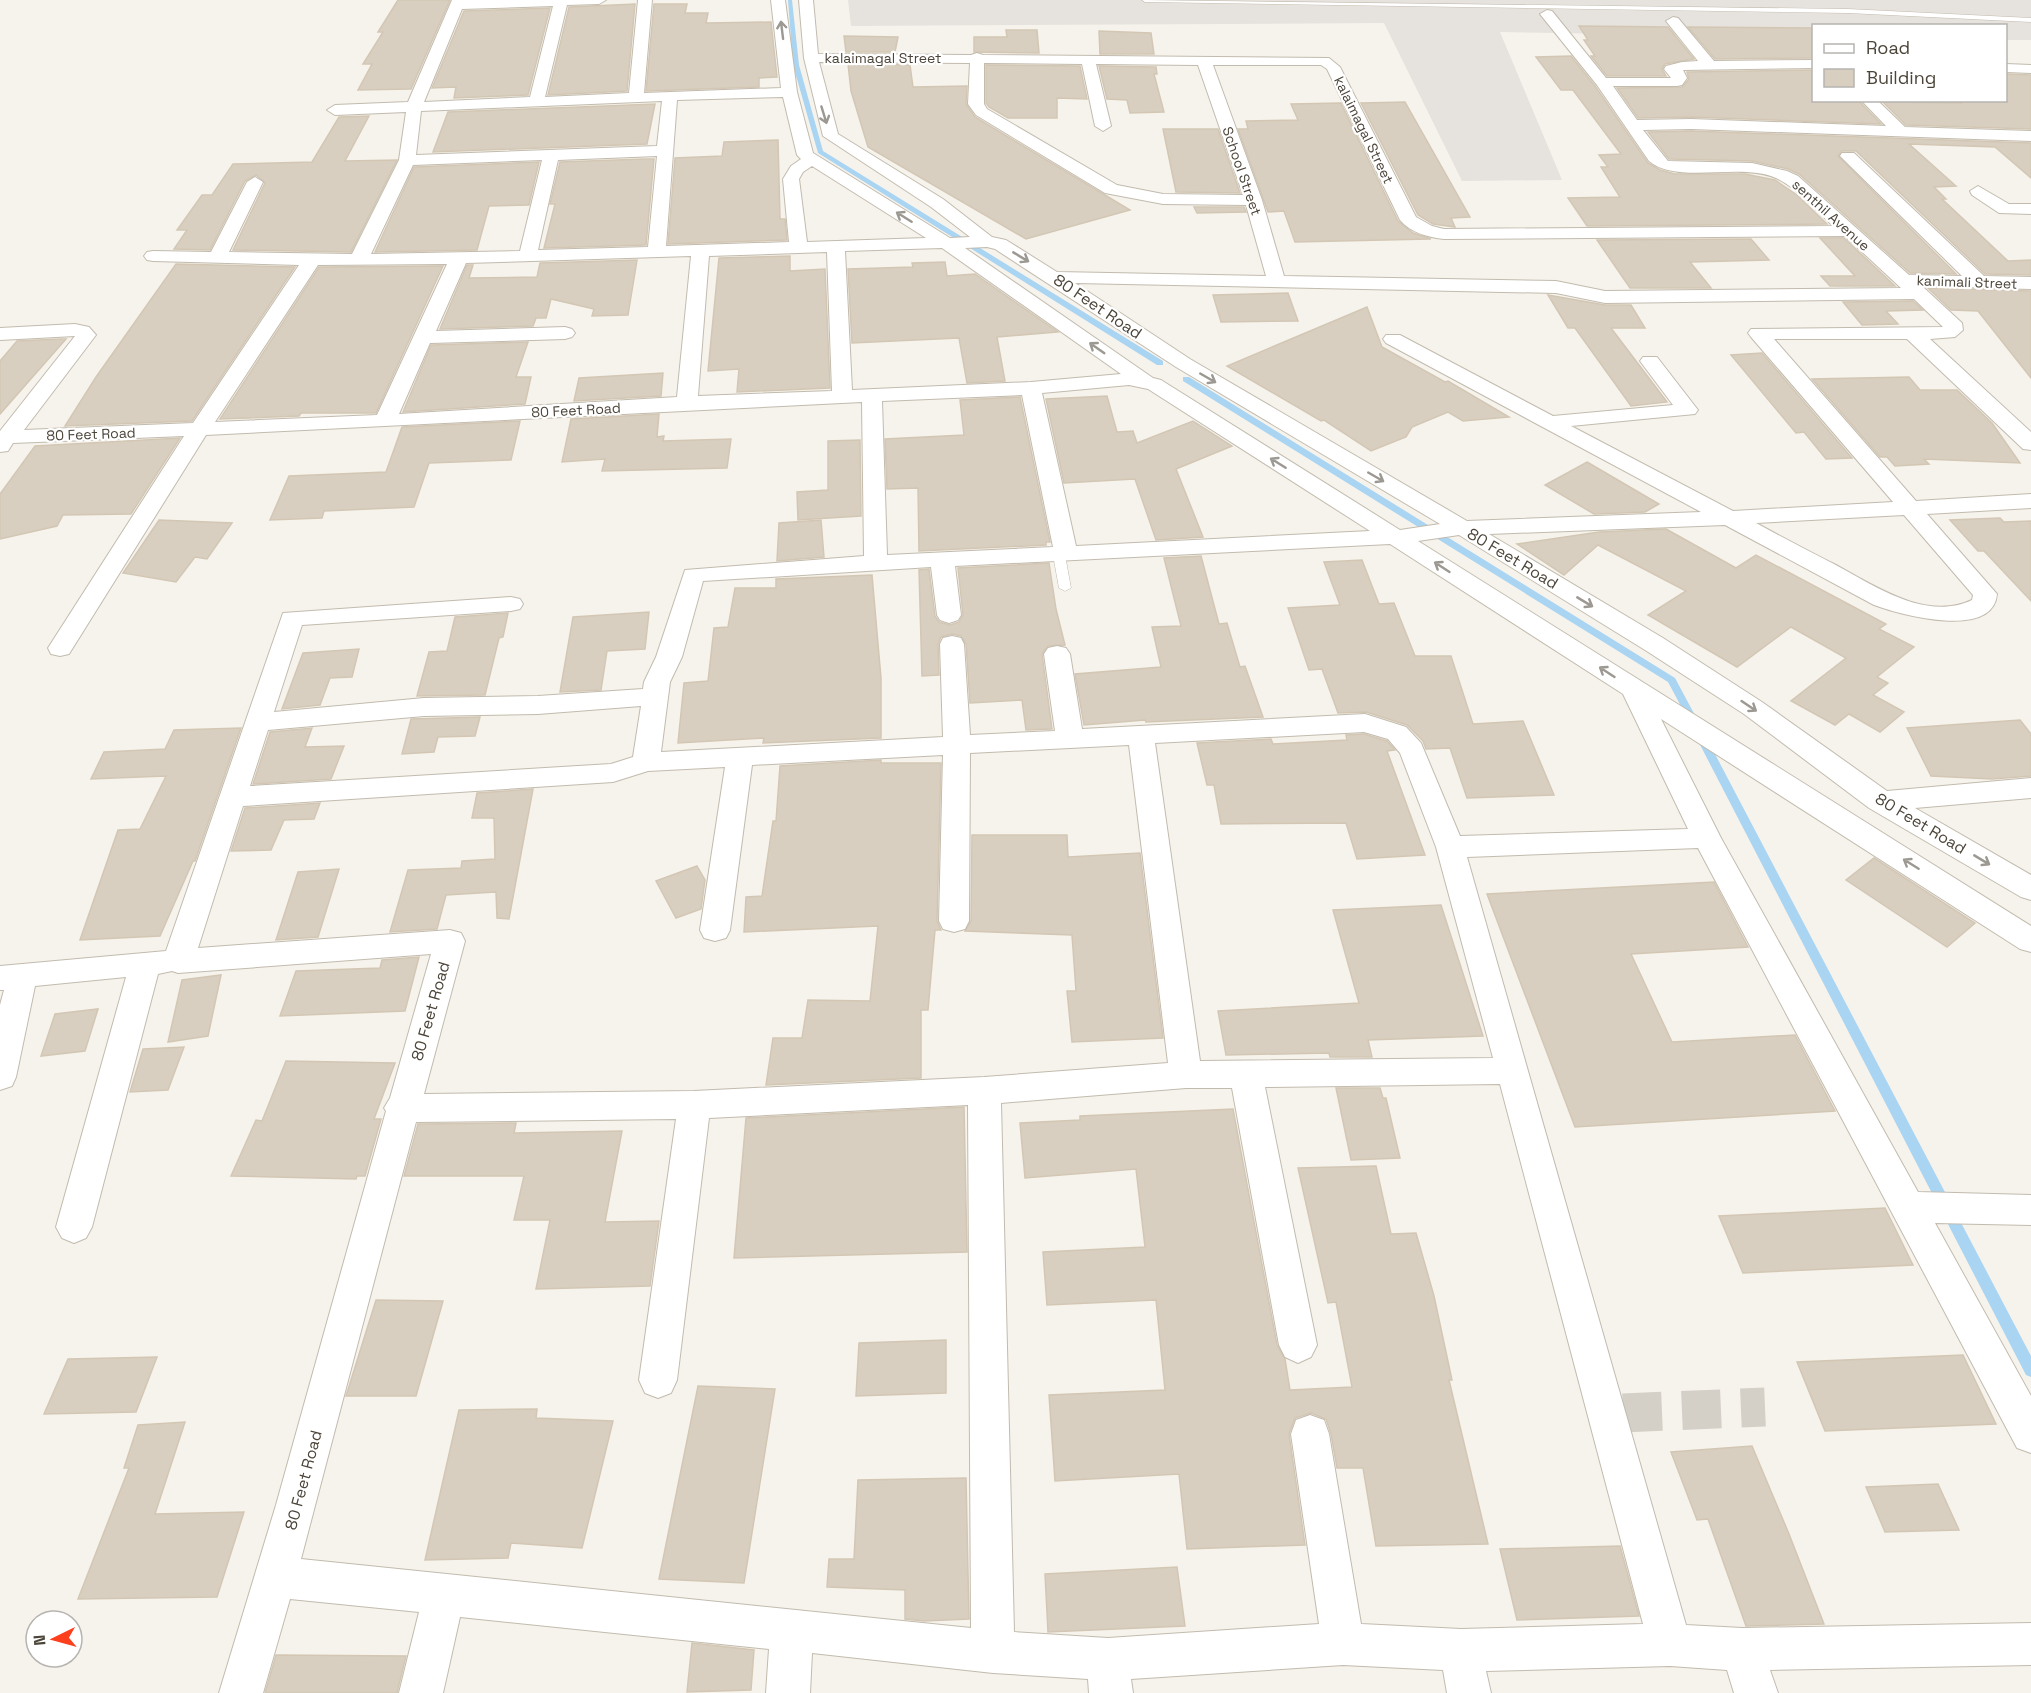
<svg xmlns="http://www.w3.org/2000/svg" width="2031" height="1693" font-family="'Space Grotesk',sans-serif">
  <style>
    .industrial { fill: #e6e2dd }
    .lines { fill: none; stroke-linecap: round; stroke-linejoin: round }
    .stream { fill: #a9d4f2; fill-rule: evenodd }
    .building { fill: #d8cfc1; stroke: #d3c7b4; stroke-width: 1.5 }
    .street-tunnel { stroke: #d4d0c8; stroke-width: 39; stroke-dasharray: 39 20; stroke-linecap: butt }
    .lane-casing { stroke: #c2bbae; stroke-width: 1 }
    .street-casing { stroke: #c2bbae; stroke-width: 2 }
    .lane { fill: #fff; fill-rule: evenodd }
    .street { fill: #fff; fill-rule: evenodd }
    .oneway { stroke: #9c9892 }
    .labels { text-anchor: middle; stroke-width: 4.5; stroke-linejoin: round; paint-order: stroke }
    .far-street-label { font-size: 14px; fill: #4b4439; stroke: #fff }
    .street-label { font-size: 16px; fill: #4b4439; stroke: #fff }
  </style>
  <rect width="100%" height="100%" fill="#f6f3ec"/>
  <!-- industrial -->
  <polygon class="industrial" points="848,0 2031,0 2031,40 2006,40 2006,26 1814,26 1813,37 1500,32 1562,180 1462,181 1384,23 851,26"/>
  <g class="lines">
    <!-- stream -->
    <g class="stream">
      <polygon points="788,0 792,0 799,65 823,151 1163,361 1163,365 1157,365 818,153 793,65"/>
      <polygon points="1183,377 1189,377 1675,678 1698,721 1696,723 1690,723 1668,682 1183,381"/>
      <polygon points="1700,732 1705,735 2031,1356 2031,1377 2026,1375 1695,735"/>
    </g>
  </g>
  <!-- building -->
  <g class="building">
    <polygon points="398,0 450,0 411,89 358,90 372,64 363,64 383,32 378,32"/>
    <polygon points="635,4 627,91 548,95 569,7"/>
    <polygon points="654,4 687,4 685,13 708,13 706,23 771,22 777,77 759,78 759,87 646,91"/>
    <polygon points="550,8 528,95 454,98 456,87 432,88 464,11"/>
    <polygon points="1579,26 1668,27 1694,59 1665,64 1662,69 1666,76 1607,76 1591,56 1595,56 1584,40 1588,40"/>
    <polygon points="1688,27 1814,28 1814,58 1715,59"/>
    <polygon points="1006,30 1037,30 1039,53 974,52 974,37 1007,37"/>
    <polygon points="1099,31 1151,33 1154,54 1100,54"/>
    <polygon points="844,36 898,37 895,52 846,52"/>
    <polygon points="1571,56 1595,86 1648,163 1660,170 1675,174 1745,174 1775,180 1797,195 1827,224 1587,226 1568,198 1620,197 1601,167 1608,167 1599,155 1621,154 1573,90 1561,90 1536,57"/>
    <polygon points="848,64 910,65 913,87 967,86 966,104 975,117 1130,210 1026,239 868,147 851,91"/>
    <polygon points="986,65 1080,66 1087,99 1057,98 1057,118 1008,118 989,107 986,103"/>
    <polygon points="1099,66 1156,67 1157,74 1154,74 1164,112 1130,113 1127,100 1107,99"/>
    <polygon points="1814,70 1814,100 1860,102 1881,124 1691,117 1638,118 1617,88 1682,87 1689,79 1687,72"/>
    <polygon points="2006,74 2031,75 2031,129 1906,125 1883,102 1961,103 1958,100 2006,100"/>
    <polygon points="1405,102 1470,217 1451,218 1455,227 1433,224 1418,215 1361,103"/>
    <polygon points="1341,103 1398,221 1413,233 1431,239 1295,242 1284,211 1268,212 1238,129 1248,129 1246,121 1298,120 1291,104"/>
    <polygon points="655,104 647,144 433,152 448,112"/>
    <polygon points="369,116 345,161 397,160 351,252 233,250 265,183 256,175 245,181 210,250 174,249 187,230 177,230 202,195 212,195 233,164 312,162 339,117"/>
    <polygon points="1163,129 1218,129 1240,193 1176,192"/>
    <polygon points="1691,131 2031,143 2031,178 1995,147 1909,144 1956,186 1934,187 1946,199 1942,199 2008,261 2031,260 2031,275 1985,274 1856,151 1842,151 1838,156 1956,274 1910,273 1799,174 1788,169 1752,161 1669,159 1648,132"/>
    <polygon points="778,140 780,219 785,219 787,240 668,244 675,158 722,156 724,142"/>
    <polygon points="644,159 654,159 646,245 544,248 555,204 550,204 560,162"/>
    <polygon points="539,162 529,205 489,206 477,250 375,252 414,167"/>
    <polygon points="1194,207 1244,207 1246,212 1197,213"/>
    <polygon points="1820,238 1844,238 1895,286 1830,286 1821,276 1855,276"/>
    <polygon points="1751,239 1769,260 1690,262 1711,288 1630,288 1597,240"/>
    <polygon points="790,256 790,271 825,269 830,388 737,392 739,369 708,371 719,258"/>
    <polygon points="637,260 628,315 592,316 594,309 551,299 546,318 536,318 533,326 440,329 467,265 473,265 469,278 537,277 540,263"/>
    <polygon points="945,262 947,276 975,274 1058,332 997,337 1005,381 967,383 959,338 852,343 848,269 913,267 912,263"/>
    <polygon points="176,264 295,267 192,421 65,426 96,377"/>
    <polygon points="443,266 376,413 301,413 299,416 220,419 319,267"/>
    <polygon points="1928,288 2031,291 2031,378 1978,311 1951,310"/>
    <polygon points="1288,293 1298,321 1221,322 1213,295"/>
    <polygon points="1548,295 1605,305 1631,305 1645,328 1611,328 1667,402 1631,406 1575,328 1568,328"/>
    <polygon points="1913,301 1923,310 1886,311 1898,324 1862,325 1843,302"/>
    <polygon points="1367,307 1382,347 1445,382 1448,381 1509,417 1463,421 1448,412 1412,427 1406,437 1371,451 1324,420 1321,421 1227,366"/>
    <polygon points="61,339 66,339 0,414 0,361 17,341"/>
    <polygon points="528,342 516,377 531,377 525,404 403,412 431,345"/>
    <polygon points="1762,353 1852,458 1826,459 1804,432 1796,433 1731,355"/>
    <polygon points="663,373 661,396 574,401 579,378"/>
    <polygon points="1909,377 1920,390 1957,390 1992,423 2020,463 1924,459 1929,464 1895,466 1887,457 1880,457 1812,379"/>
    <polygon points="1107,396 1117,432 1133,431 1137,443 1193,421 1232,446 1176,469 1203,537 1156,540 1135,479 1064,483 1046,399"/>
    <polygon points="1020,397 1050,542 1046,542 1046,545 919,551 918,488 887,489 885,439 964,435 960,400"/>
    <polygon points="659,414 657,437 664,436 663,441 731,439 727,468 602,471 605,459 562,462 571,419"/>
    <polygon points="520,421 511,460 429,463 414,507 324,511 322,518 270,520 289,476 386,472 402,427"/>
    <polygon points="180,438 131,514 63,515 57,526 0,539 0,494 35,446"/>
    <polygon points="860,440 861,516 798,520 797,492 828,490 828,441"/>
    <polygon points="1587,462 1659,504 1645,512 1594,514 1545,485"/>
    <polygon points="2000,518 2004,522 2031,521 2031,601 1984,551 1978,551 1950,520"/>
    <polygon points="159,520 232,523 207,559 195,557 176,582 123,573"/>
    <polygon points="821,520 824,557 777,561 779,523"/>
    <polygon points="1666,529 1736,568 1756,555 1886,624 1879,629 1914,647 1877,677 1888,683 1873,695 1904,712 1880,732 1849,714 1835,725 1791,701 1846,658 1791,627 1737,667 1648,615 1686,591 1598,545 1564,575 1517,544 1599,532"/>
    <polygon points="1201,556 1219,624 1227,623 1240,667 1245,666 1263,717 1146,722 1145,720 1084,725 1075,674 1161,667 1152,627 1181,626 1164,558"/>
    <polygon points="1362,560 1379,604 1394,603 1415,656 1451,656 1473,724 1523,721 1554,795 1467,798 1450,748 1426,749 1423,741 1407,725 1366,712 1338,713 1322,669 1309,670 1288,608 1340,605 1324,562"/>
    <polygon points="1049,563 1056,609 1065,645 1048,646 1042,654 1052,729 1026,730 1022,700 970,703 966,644 961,636 952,634 941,637 938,644 939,675 922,676 919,570 929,569 935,616 939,622 950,625 959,622 963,615 958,568"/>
    <polygon points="872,575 881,678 881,738 763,743 764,738 678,743 684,683 708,681 714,628 728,627 735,588 776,588 776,579"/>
    <polygon points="649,612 645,649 607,651 601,690 560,692 573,617"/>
    <polygon points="508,613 503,637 499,638 485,695 417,696 429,652 447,651 455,617"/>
    <polygon points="359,649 352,677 330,678 320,705 282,709 303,653"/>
    <polygon points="480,717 475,736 438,737 434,752 402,754 411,719"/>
    <polygon points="2020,720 2031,734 2031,776 1992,779 1931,776 1907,728"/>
    <polygon points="241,728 195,861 193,861 160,936 80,940 118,830 140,829 166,776 91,779 104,752 165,749 174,730"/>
    <polygon points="312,728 305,747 344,746 331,779 253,784 270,732"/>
    <polygon points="1364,734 1387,741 1395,750 1387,751 1425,855 1357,859 1346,823 1221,824 1214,785 1207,785 1197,743 1271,739 1273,744 1347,740 1346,735"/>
    <polygon points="881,760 881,763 941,763 937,921 941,930 935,930 928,1010 921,1010 921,1078 766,1085 773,1038 802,1038 808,1000 870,1001 878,926 744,932 746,897 762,896 773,821 776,821 780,766"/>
    <polygon points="533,789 509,919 497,918 496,892 446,895 437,929 390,932 408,870 461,868 462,861 495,859 494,818 472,818 477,793"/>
    <polygon points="320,803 314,819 284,820 271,850 231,851 245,808"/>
    <polygon points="972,835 1067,835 1068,857 1140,853 1163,1038 1072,1042 1067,991 1076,991 1072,935 965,931 971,921"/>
    <polygon points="1874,858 1975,923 1947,947 1846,880"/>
    <polygon points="697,866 705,880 701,909 676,918 656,881"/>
    <polygon points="339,869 318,937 276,940 298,872"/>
    <polygon points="1714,882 1748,947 1631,954 1672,1042 1795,1035 1835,1111 1575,1127 1487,894"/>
    <polygon points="1441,905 1483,1036 1368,1040 1372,1057 1330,1057 1329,1053 1226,1055 1218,1011 1359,1003 1333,910"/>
    <polygon points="419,957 405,1011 280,1016 296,971 380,968 382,960"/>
    <polygon points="221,975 208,1036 168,1042 182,980"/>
    <polygon points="98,1009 85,1051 41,1056 55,1014"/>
    <polygon points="184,1047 168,1090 130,1092 143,1049"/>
    <polygon points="286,1061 395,1063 374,1119 381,1119 365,1176 357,1176 356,1179 231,1176 256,1120 262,1121"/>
    <polygon points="1336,1088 1380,1088 1383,1098 1386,1098 1400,1158 1351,1160"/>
    <polygon points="964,1107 967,1252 734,1258 746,1118"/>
    <polygon points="1233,1109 1277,1345 1285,1359 1290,1390 1352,1387 1336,1302 1328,1303 1298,1168 1376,1166 1391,1234 1416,1233 1434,1296 1452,1380 1449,1380 1488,1544 1376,1546 1363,1468 1337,1468 1331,1434 1326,1419 1311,1413 1295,1418 1289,1434 1305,1545 1187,1549 1179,1474 1055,1481 1049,1395 1165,1390 1156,1300 1047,1305 1043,1252 1145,1247 1136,1169 1025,1178 1020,1123 1080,1120 1080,1116"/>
    <polygon points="516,1123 514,1133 622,1131 605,1222 659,1221 650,1286 536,1289 550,1220 514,1220 524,1176 404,1176 418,1124"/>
    <polygon points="1885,1208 1913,1265 1743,1273 1719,1216"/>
    <polygon points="376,1300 443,1301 416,1396 346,1396"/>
    <polygon points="946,1340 946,1393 856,1396 859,1343"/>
    <polygon points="1963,1355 1996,1424 1825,1431 1797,1362"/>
    <polygon points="157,1357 136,1412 44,1414 68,1359"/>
    <polygon points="698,1386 775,1389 744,1583 659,1579"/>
    <polygon points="537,1409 536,1418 613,1421 582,1548 511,1543 508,1558 425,1560 459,1410"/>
    <polygon points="185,1422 155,1514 244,1512 217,1597 78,1599 129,1468 124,1468 138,1425"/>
    <polygon points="1752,1446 1789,1534 1824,1624 1746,1626 1708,1519 1697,1520 1671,1452"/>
    <polygon points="966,1478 969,1619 924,1621 905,1619 905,1590 827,1587 829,1559 854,1559 858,1480"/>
    <polygon points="1938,1484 1959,1530 1885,1532 1866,1487"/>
    <polygon points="1620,1546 1639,1616 1517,1620 1500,1549"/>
    <polygon points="1177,1567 1185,1626 1048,1632 1045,1574"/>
    <polygon points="692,1643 754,1650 751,1690 687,1692"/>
    <polygon points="276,1655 406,1656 397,1693 265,1693"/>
  </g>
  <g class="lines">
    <!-- street-tunnel -->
    <polyline class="street-tunnel" points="1623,1413 1765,1407"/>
    <defs>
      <g id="lane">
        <polygon points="1142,0 1848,9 2031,18 2031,22 1848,13 1145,2"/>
        <polygon points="1059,552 1065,555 1071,588 1065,591 1059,588 1053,555"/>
      </g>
      <g id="street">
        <path d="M452,0H606L599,4L567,5L545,97L629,93L638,0H652L644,93L781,88L771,0H785L797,92L813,153L950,238L970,237L931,207L823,136L804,58L799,0H813L818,54L971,55L977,53L983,55L1329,58L1340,67L1416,217L1432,226L1444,229L1833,226C1816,210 1797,188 1776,178C1740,162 1677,185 1649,161L1597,85L1540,14L1547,10L1552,11L1606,78H1671L1664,69L1666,66L1682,62L1698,61L1666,21L1673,17L1678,18L1714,61L1814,60V68L1683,70L1687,78L1682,85L1677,86H1613L1637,120L1691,119L1886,126L1861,100H1877L1905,127L2031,131V141L1691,129L1643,130L1668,161L1752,163L1787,171L1798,176L1909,275L1962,276L1840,156L1842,153H1854L1984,276L2031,277V289L1922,286L1962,323L1963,330L1955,337L1930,339L2031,432V450L2023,449L1907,339H1774L1916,501L2031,494V508L1927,514L1997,594C1993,640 1901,615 1874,605L1725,525L1489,534L1663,638L1762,702L1887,791L2031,778V798L1915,808L2031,875V900L2021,897L1869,808L1744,714L1645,650L1459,535L1418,541L2031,926V952L2020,949L1661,719L1721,838L1918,1192L2031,1195V1225L1935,1223L2031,1396V1453L2017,1448L1698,848L1467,857L1686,1625L1742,1628L2031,1623V1665L1770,1670L1778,1693H1734L1727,1670L1670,1666L1486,1671L1491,1693H1447L1443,1670L1343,1665L1131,1679L1133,1693H1089L1088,1679L993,1673L812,1653L810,1693H766L769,1649L460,1617L443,1693H399L419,1612L290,1599L263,1693H219L276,1505L386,1111L384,1108L390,1098L431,954L178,973L172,971L158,974L92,1227L86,1238L74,1243L62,1238L56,1227L126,977L35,986L16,1077L12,1086L0,1090V1005L4,990H0V966L166,951L283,613L511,597L520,599L523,604L520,609L511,611L302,625L274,712L424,698L538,696L643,689L644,682L656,657L685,570L864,556L862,402L206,435L69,654L60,656L51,654L48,648L184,436L13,443L8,451L0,452V431L75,336L0,340V328L75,324L89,327L96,335L24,430L193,423L299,265L153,261L147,260L144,256L147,252L153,251L211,252L247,182L255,177L263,182L229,252L352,254L399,160L406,112L335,115L327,110L335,105L408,102ZM553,6L530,97L424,102L462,9ZM819,62L970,63L968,104L976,115L1105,193L1163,204L1246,205L1266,276L1057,272L1006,240L992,237L943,199L838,134ZM984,63L1082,64L1095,126L1103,131L1111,126L1096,64L1198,65L1243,195L1163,194L1117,185L987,109L984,104ZM1213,65H1321L1327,69L1400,220C1411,233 1428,237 1444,239L1845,236L1901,288L1605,291L1556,281L1284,276L1262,200ZM783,97L797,155L801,159L791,166L783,179L789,242L666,246L677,100ZM662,101L657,146L416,155L421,111ZM657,156L648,247L538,250L558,160ZM542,160L520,251L371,254L413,165ZM812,166L926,238L807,242L799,179L803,172ZM987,247L995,249L1176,367L1440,524L1400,530L1161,380L1153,378L965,248ZM942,248L1121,374L1031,382L852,390L845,251ZM827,252L832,391L698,396L709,256ZM691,256L677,397L399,414L430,343L565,339L572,337L575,333L572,329L565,327L436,331L466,263ZM447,264L377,415L215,422L318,265ZM1075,283L1556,293L1605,303L1914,299L1943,327L1751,329L1748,333L1751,337L1893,502L1733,511L1571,426L1695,414L1698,410L1657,357H1643L1640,361L1673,405L1553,416L1400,335H1386L1383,339L1386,343L1701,512L1467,521L1190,359ZM1129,385L1148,389L1370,531L1076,546L1042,393ZM1022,395L1053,547L887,555L882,401ZM1904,515L1973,595L1972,600C1926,622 1873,585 1834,564C1808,551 1782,537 1756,523ZM1390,544L1623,694L1688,829L1460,836L1421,743L1406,727L1365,714L1082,729L1070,654L1066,648L1057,646L1048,648L1044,654L1055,731L970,735L964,644L961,638L952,636L943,638L940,644L943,737L661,752L670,682L682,657L703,581L931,567L937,615L940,620L949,623L958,620L961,615L955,566ZM641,706L633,757L611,764L250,786L268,730L424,716L538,714ZM1364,732L1388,739L1400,753L1436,847L1493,1058L1200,1061L1155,743ZM1129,745L1168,1063L984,1077L694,1091L424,1094L465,941L461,933L450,930L198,948L243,806L613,782L648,771L725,767L700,930L704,938L715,941L726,938L730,930L752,765L943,755L939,921L943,929L954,932L965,929L969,921L970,753ZM1500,1084L1643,1624L1461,1629L1361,1624L1329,1434L1324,1420L1310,1415L1296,1420L1291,1434L1319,1624L1108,1638L1014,1632L1001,1103L1186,1088H1232L1279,1345L1285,1357L1298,1363L1311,1357L1317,1345L1265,1087ZM968,1105L971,1628L301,1559L416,1122L676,1119L639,1380L645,1393L658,1398L671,1393L677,1380L709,1118Z"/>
        <polygon points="2006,64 2031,65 2031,73 2006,72"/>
        <polygon points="1978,186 2009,204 2031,204 2031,214 1999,213 1972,195 1970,191"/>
      </g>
    </defs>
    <!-- lane casing -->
    <use href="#lane" class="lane-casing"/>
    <!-- street casing -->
    <use href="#street" class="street-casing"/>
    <!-- lane -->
    <use href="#lane" class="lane"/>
    <!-- street -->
    <use href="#street" class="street"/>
  </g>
  <!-- one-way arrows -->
  <defs><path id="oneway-shaft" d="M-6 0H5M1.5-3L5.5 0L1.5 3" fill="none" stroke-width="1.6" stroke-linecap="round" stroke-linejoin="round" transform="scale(1.5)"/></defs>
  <g class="oneway">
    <use href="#oneway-shaft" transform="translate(782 30) rotate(-97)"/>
    <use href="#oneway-shaft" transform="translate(824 115) rotate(73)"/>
    <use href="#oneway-shaft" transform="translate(904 217) rotate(-148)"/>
    <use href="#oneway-shaft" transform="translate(1021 257) rotate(31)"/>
    <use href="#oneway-shaft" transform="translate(1097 348) rotate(-145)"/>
    <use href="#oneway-shaft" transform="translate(1208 378) rotate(30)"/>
    <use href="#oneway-shaft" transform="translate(1278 463) rotate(-148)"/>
    <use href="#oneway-shaft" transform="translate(1376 477) rotate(30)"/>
    <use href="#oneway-shaft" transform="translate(1442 567) rotate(-147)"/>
    <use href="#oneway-shaft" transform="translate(1585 602) rotate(31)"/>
    <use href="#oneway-shaft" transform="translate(1607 672) rotate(-147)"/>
    <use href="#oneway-shaft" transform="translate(1749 706) rotate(34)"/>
    <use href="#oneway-shaft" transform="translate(1982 860) rotate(31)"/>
    <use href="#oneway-shaft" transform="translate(1911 864) rotate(-148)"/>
  </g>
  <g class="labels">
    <!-- far-street labels -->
    <g class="far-street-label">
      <text x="883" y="63">kalaimagal Street</text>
      <text transform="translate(1364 130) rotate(64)" y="5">kalaimagal Street</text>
      <text transform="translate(1242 171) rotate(71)" y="5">School Street</text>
      <text transform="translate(1831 215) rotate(42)" y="5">senthil Avenue</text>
      <text transform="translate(1967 282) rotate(2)" y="5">kanimali Street</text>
      <text transform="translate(576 410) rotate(-3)" y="5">80 Feet Road</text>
      <text transform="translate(91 434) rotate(-2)" y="5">80 Feet Road</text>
    </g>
    <!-- street labels -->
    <g class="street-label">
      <text transform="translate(1098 306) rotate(34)" y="6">80 Feet Road</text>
      <text transform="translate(1513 558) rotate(31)" y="6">80 Feet Road</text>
      <text transform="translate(1921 823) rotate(31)" y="6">80 Feet Road</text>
      <text transform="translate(430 1011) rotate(-74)" y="6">80 Feet Road</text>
      <text transform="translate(303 1480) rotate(-75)" y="6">80 Feet Road</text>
    </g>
  </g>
  <!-- legend -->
  <rect x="1812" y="24" width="195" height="78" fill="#ffffff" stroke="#b7b4b0" stroke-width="1.5"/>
  <rect x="1824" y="44" width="30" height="9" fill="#ffffff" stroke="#b7b4b0" stroke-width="1.5"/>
  <text x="1866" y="54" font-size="18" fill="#4b4439">Road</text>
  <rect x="1824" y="69" width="30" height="18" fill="#d8cfc1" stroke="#b7b4b0" stroke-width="1.5"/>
  <text x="1866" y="84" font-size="18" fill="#4b4439">Building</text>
  <!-- north arrow -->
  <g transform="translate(54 1639) rotate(265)"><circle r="28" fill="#ffffff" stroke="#b7b4b0" stroke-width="1.5"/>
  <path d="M0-4.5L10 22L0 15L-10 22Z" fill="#fc3f1d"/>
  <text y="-9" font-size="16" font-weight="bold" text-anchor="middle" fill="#4b4439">N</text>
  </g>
</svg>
